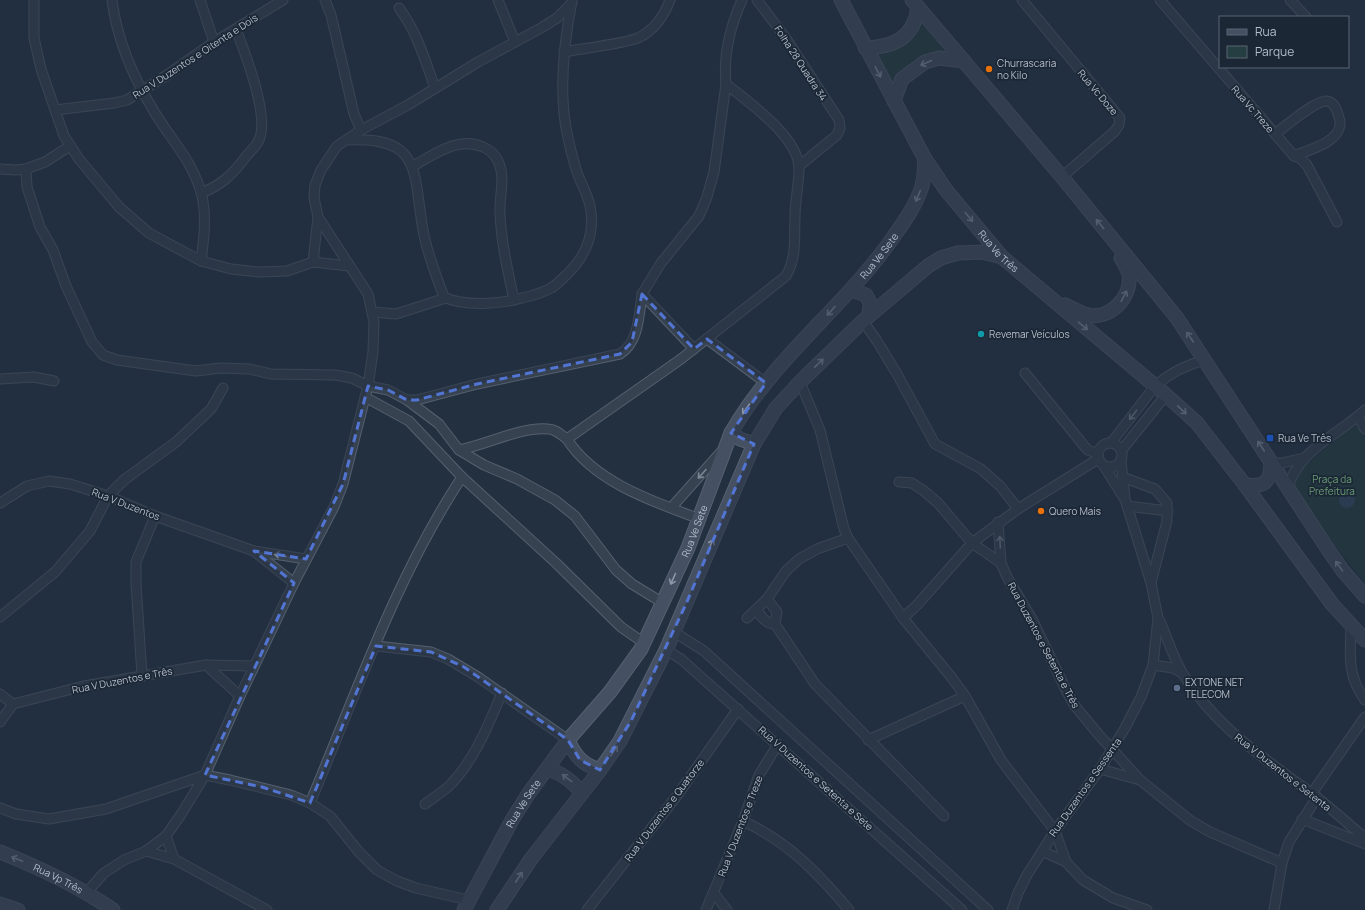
<svg xmlns="http://www.w3.org/2000/svg" width="1365" height="910" font-family="Manrope,sans-serif">
  <style>
    .green { fill: #253e41 }
    .water { fill: #364b68 }
    .lines { fill: none; stroke-linecap: round; stroke-linejoin: round }
    .minor-casing { stroke: #55606e; stroke-width: 11 }
    .secondary-casing { stroke: #55606e; stroke-width: 15 }
    .minor { stroke: #374250; stroke-width: 9 }
    .secondary { stroke: #455163; stroke-width: 13 }
    .oneway { stroke: #8d97a7 }
    .oneway2 { stroke: #7c8694 }
    .marked { fill: none; stroke: #5275d3; stroke-width: 3; stroke-dasharray: 8 5; stroke-linejoin: round }
    .food-dot { fill: #e8710a; stroke: #1c2735; stroke-width: 1.5 }
    .culture-dot { fill: #0f9aa8; stroke: #1c2735; stroke-width: 1.5 }
    .transit-dot { fill: #1a4fb4; stroke: #1c2735; stroke-width: 1.5 }
    .service-dot { fill: #5c6f8a; stroke: #1c2735; stroke-width: 1.5 }
    .labels { text-anchor: middle; stroke-width: 3.5; stroke-linejoin: round; paint-order: stroke }
    .street-label { font-size: 10px; fill: #b4bdcb; stroke: #1c2735 }
    .poi-label { font-size: 10px; fill: #b4bdcb; stroke: #1c2735; text-anchor: start }
    .park-label { font-size: 10px; fill: #699d74; stroke: #1c2735 }
  </style>
  <rect width="100%" height="100%" fill="#233040"/>
  <!-- green -->
  <g class="green">
    <polygon points="920,19 945,52 934,51 898,76 892,83 878,55 889,53 915,33"/>
    <polygon points="1351,427 1361,428 1365,439 1365,583 1325,533 1295,486 1300,470"/>
  </g>
  <!-- water -->
  <circle class="water" cx="1347" cy="500" r="8"/>
  <g class="lines">
    <defs>
      <g id="minor">
        <polyline points="34,0 34,38 41,69 64,136 79,159 119,207 149,233 201,261 231,269 259,272 287,271 313,262 348,266"/>
        <path d="M112,0C117,40 134,79 155,113C172,141 191,159 201,192C207,214 204,239 201,261"/>
        <polyline points="200,0 214,42"/>
        <polyline points="325,0 331,15 354,114 361,130"/>
        <polyline points="498,0 515,42"/>
        <polyline points="757,0 785,37 839,120 840,128 837,135 799,166"/>
        <polyline points="1022,0 1120,118 1119,125 1115,131 1062,177"/>
        <polyline points="1160,0 1294,156 1300,158 1307,165 1337,222"/>
        <polyline points="1290,0 1306,17"/>
        <path d="M399,8C417,32 425,60 435,88"/>
        <path d="M564,52C579,49 630,43 640,37C655,29 664,16 670,0"/>
        <polyline points="55,110 114,103 127,100 167,75 214,42 283,0"/>
        <path d="M1275,134C1286,126 1313,102 1326,101C1332,101 1335,106 1337,111C1338,115 1341,121 1340,125C1338,143 1308,150 1294,156"/>
        <path d="M348,140C423,136 413,174 423,230C427,253 436,276 444,297C465,307 500,304 522,298C531,296 542,293 551,288C555,286 559,282 562,279C584,260 596,235 590,206C588,196 582,185 578,175C573,161 569,143 566,128C559,87 564,42 572,1"/>
        <polyline points="70,146 45,162 26,169 27,187 40,227 53,250 66,286 92,342 103,355 117,360 196,371 221,368 249,369 271,374 335,375 352,378 368,386 388,390 407,400 439,424 459,450 484,465 517,479 555,500 575,516 616,570 632,584 663,603"/>
        <path d="M413,166C435,154 458,136 483,147C493,151 499,160 501,170C504,184 499,199 500,213C501,241 508,272 514,300"/>
        <polyline points="0,169 15,170 26,169"/>
        <path d="M201,193C220,186 232,175 244,159C248,153 256,147 259,140C270,117 245,53 236,29"/>
        <polyline points="313,262 318,217"/>
        <polyline points="373,312 396,314 446,298"/>
        <polyline points="863,321 877,341 897,374 935,444 981,469 1001,487 1018,509"/>
        <polyline points="707,339 766,383"/>
        <polyline points="694,349 642,294 661,263 699,216 707,197 714,172 726,84"/>
        <polyline points="1025,373 1085,447 1088,450 1098,454"/>
        <polyline points="0,379 34,377 54,381"/>
        <polyline points="800,382 820,430 844,529 848,538 903,618 952,678 965,696 1001,760 1055,831 1066,862 1083,880 1113,898 1147,910"/>
        <polyline points="365,397 409,421 462,477 556,563 621,627 644,643"/>
        <path d="M407,400H417L477,384L620,354C639,342 639,315 642,294"/>
        <polyline points="1358,417 1365,429"/>
        <path d="M567,439C594,482 654,502 700,519"/>
        <path d="M1111,443L1155,386C1170,373 1185,365 1205,360"/>
        <circle cx="1110" cy="455" r="12"/>
        <path d="M459,450C486,445 522,426 548,429C556,429 561,435 567,439L681,359L786,276C797,257 794,238 795,217C795,200 799,184 799,168C798,136 748,102 726,84C723,54 730,27 742,0"/>
        <polyline points="1121,451 1166,395"/>
        <polyline points="1271,463 1282,463 1304,458"/>
        <polyline points="1104,466 1124,498"/>
        <polyline points="1122,477 1155,489 1167,503 1167,521 1151,583"/>
        <polyline points="899,482 912,483 924,491 938,503 972,543 1001,563"/>
        <path d="M1288,488C1297,451 1339,434 1365,410"/>
        <polyline points="0,503 27,486 49,481 70,484 108,496 155,516 254,551 306,559"/>
        <polyline points="1127,506 1168,511"/>
        <polyline points="671,508 721,452"/>
        <polyline points="998,522 1001,563 1007,577 1032,619 1067,692 1075,706 1099,735 1140,780 1191,821 1210,832 1282,863"/>
        <polyline points="255,552 294,583"/>
        <polyline points="767,599 777,612 775,624 815,684 944,816"/>
        <path d="M757,610C762,618 765,623 775,624"/>
        <polyline points="0,617 55,572 90,531 108,496 124,480 176,442 211,409 223,388"/>
        <polyline points="747,618 767,599 786,571 799,559 817,549 848,538"/>
        <polyline points="903,618 917,605 972,543 1018,509 1098,459"/>
        <path d="M1160,621C1167,638 1173,657 1183,674C1214,726 1264,758 1311,793C1330,807 1347,823 1365,838"/>
        <path d="M1351,627C1350,656 1347,675 1365,700"/>
        <polyline points="674,632 704,651 988,910"/>
        <polyline points="376,646 431,652 448,659 478,677 568,740"/>
        <polyline points="666,650 681,659 962,910"/>
        <polyline points="206,665 240,696"/>
        <polyline points="1153,665 1173,668 1182,673"/>
        <polyline points="142,675 136,584 136,562 155,516"/>
        <polyline points="0,694 13,704"/>
        <polyline points="0,722 13,704 84,686 206,665 254,666"/>
        <polyline points="868,740 965,696"/>
        <polyline points="1100,769 1140,780"/>
        <polyline points="1312,793 1365,717"/>
        <path d="M310,803C356,694 396,577 462,477"/>
        <path d="M425,804C434,797 445,791 452,783C476,757 488,725 502,693"/>
        <polyline points="0,808 16,814 49,819 106,809 205,775 230,780 291,795 310,803 330,816 359,852 377,870 397,881 416,888 468,900"/>
        <polyline points="1302,819 1365,844"/>
        <path d="M743,821C788,842 817,872 849,910"/>
        <polyline points="166,836 174,859"/>
        <polyline points="146,851 174,859 267,910"/>
        <polyline points="1042,851 1066,862"/>
        <polyline points="87,892 104,873 124,860 146,851 166,836 182,813 205,775 240,696 294,583 334,507 343,484 368,386 373,352 374,322 368,294 318,217 314,198 315,185 321,170 337,146 361,130 408,105 478,62 541,28 557,18 572,3"/>
        <polyline points="714,893 727,910"/>
        <polyline points="587,910 676,797 738,709"/>
        <polyline points="706,910 743,821 759,775 778,744"/>
        <polyline points="1012,910 1018,893 1027,875 1055,831 1100,769 1125,728 1141,697 1153,665 1158,618 1151,583 1125,499 1121,460"/>
        <polyline points="1274,910 1282,863 1289,842 1317,797"/>
      </g>
      <g id="secondary">
        <path id="s1" d="M841,0L925,159L946,190L1002,257L1166,395L1197,423L1245,485L1332,604L1365,640"/>
        <polyline points="912,0 1062,177 1177,318 1327,548 1343,571 1365,596"/>
        <path d="M865,48C894,47 914,38 918,7"/>
        <polyline points="894,101 902,79 925,62 939,58 964,61"/>
        <polyline points="851,290 866,295 870,303 869,315"/>
        <path d="M1065,305C1072,308 1080,313 1088,315C1110,320 1132,297 1129,275C1128,270 1124,263 1121,258"/>
        <polyline points="731,433 740,439 754,444"/>
        <path d="M1245,485C1265,487 1270,483 1271,463"/>
        <path d="M568,740C575,756 583,765 600,770"/>
        <path d="M548,769C563,774 572,781 582,793"/>
        <path id="s2" d="M0,852C40,868 77,885 113,910"/>
        <polyline points="0,904 18,910"/>
        <path id="s3" d="M464,910L512,820L529,793L568,740L610,692L641,649L688,548L731,433C773,359 844,307 892,239C903,223 915,207 921,189C925,179 924,168 925,159"/>
        <polyline points="497,910 531,859 600,770 620,741 666,650 754,444 776,408 800,382 863,321 928,266 941,258 958,253 982,252 1002,257"/>
      </g>
    </defs>
    <!-- minor casing -->
    <use href="#minor" class="minor-casing"/>
    <!-- secondary casing -->
    <use href="#secondary" class="secondary-casing"/>
    <!-- minor -->
    <use href="#minor" class="minor"/>
    <!-- secondary -->
    <use href="#secondary" class="secondary"/>
  </g>
  <!-- one-way arrows -->
  <defs><path id="oneway-shaft" d="M-6 0H5M1.5-3L5.5 0L1.5 3" fill="none" stroke-width="1.6" stroke-linecap="round" stroke-linejoin="round"/></defs>
  <g class="oneway">
    <use href="#oneway-shaft" transform="translate(926 63) rotate(156)"/>
    <use href="#oneway-shaft" transform="translate(878 72) rotate(62)"/>
    <use href="#oneway-shaft" transform="translate(918 196) rotate(113)"/>
    <use href="#oneway-shaft" transform="translate(969 217) rotate(50)"/>
    <use href="#oneway-shaft" transform="translate(1100 224) rotate(-129)"/>
    <use href="#oneway-shaft" transform="translate(1124 296) rotate(-62)"/>
    <use href="#oneway-shaft" transform="translate(831 311) rotate(132)"/>
    <use href="#oneway-shaft" transform="translate(1083 326) rotate(40)"/>
    <use href="#oneway-shaft" transform="translate(1190 337) rotate(-124)"/>
    <use href="#oneway-shaft" transform="translate(819 363) rotate(-44)"/>
    <use href="#oneway-shaft" transform="translate(746 409) rotate(125)"/>
    <use href="#oneway-shaft" transform="translate(1182 410) rotate(43)"/>
    <use href="#oneway-shaft" transform="translate(1261 446) rotate(-123)"/>
    <use href="#oneway-shaft" transform="translate(711 545) rotate(-68)"/>
    <use href="#oneway-shaft" transform="translate(1339 566) rotate(-126)"/>
    <use href="#oneway-shaft" transform="translate(673 579) rotate(114)"/>
    <use href="#oneway-shaft" transform="translate(614 751) rotate(-56)"/>
    <use href="#oneway-shaft" transform="translate(567 778) rotate(-143)"/>
    <use href="#oneway-shaft" transform="translate(17 859) rotate(-158)"/>
    <use href="#oneway-shaft" transform="translate(519 877) rotate(-57)"/>
  </g>
  <g class="oneway2">
    <use href="#oneway-shaft" transform="translate(1133 415) rotate(128)"/>
    <use href="#oneway-shaft" transform="translate(702 474) rotate(132)"/>
    <use href="#oneway-shaft" transform="translate(1000 542) rotate(-93)"/>
    <use href="#oneway-shaft" transform="translate(280 555) rotate(-171)"/>
  </g>
  <!-- marked area -->
  <path d="M0 0H1365V910H0ZM642,294L694,349L707,339L766,383L731,433L754,444L686,604L631,721L600,770L580,760L568,740L464,667L431,652L376,646L310,803L262,787L205,775L294,583L254,551L306,559L343,484L368,386L388,390L407,400H417L477,384L620,354L632,342Z" fill="#233040" fill-opacity=".55" fill-rule="evenodd"/>
  <path class="marked" d="M642,294L694,349L707,339L766,383L731,433L754,444L686,604L631,721L600,770L580,760L568,740L464,667L431,652L376,646L310,803L262,787L205,775L294,583L254,551L306,559L343,484L368,386L388,390L407,400H417L477,384L620,354L632,342Z"/>
  <!-- markers -->
  <g class="food-dot">
    <circle cx="989" cy="69" r="4"/>
    <circle cx="1041" cy="511" r="4"/>
  </g>
  <circle class="culture-dot" cx="981" cy="334" r="4"/>
  <rect class="transit-dot" x="1266" y="434" width="8" height="8" rx="2"/>
  <circle class="service-dot" cx="1177" cy="688" r="4"/>
  <g class="labels">
    <!-- street labels -->
    <g class="street-label">
      <text transform="translate(195 56) rotate(-33)" y="4">Rua V Duzentos e Oitenta e Dois</text>
      <text transform="translate(801 63) rotate(57)" y="4">Folha 28 Quadra 34</text>
      <text transform="translate(1098 92) rotate(50)" y="4">Rua Vc Doze</text>
      <text transform="translate(1253 109) rotate(49)" y="4">Rua Vc Treze</text>
      <text dy="4" stroke="none"><textPath href="#s1" startOffset="298">Rua Ve Três</textPath></text>
      <text dy="4" stroke="none"><textPath href="#s3" startOffset="782">Rua Ve Sete</textPath></text>
      <text transform="translate(126 504) rotate(21)" y="4">Rua V Duzentos</text>
      <text dy="4" stroke="none"><textPath href="#s3" startOffset="446">Rua Ve Sete</textPath></text>
      <text transform="translate(1044 645) rotate(62)" y="4">Rua Duzentos e Setenta e Três</text>
      <text transform="translate(122 680) rotate(-11)" y="4">Rua V Duzentos e Três</text>
      <text transform="translate(1283 772) rotate(38)" y="4">Rua V Duzentos e Setenta</text>
      <text transform="translate(816 778) rotate(42)" y="4">Rua V Duzentos e Setenta e Sete</text>
      <text transform="translate(1085 787) rotate(-55)" y="4">Rua Duzentos e Sessenta</text>
      <text dy="4" stroke="none"><textPath href="#s3" startOffset="122">Rua Ve Sete</textPath></text>
      <text transform="translate(664 810) rotate(-53)" y="4">Rua V Duzentos e Quatorze</text>
      <text transform="translate(740 826) rotate(-69)" y="4">Rua V Duzentos e Treze</text>
      <text dy="4" stroke="none"><textPath href="#s2" startOffset="64">Rua Vp Três</textPath></text>
    </g>
    <!-- poi labels -->
    <g class="poi-label">
      <text x="997" y="67">Churrascaria<tspan x="997" dy="12">no Kilo</tspan></text>
      <text x="989" y="338">Revemar Veículos</text>
      <text x="1278" y="442">Rua Ve Três</text>
      <text x="1049" y="515">Quero Mais</text>
      <text x="1185" y="686">EXTONE NET<tspan x="1185" dy="12">TELECOM</tspan></text>
    </g>
    <!-- park labels -->
    <g class="park-label">
      <text x="1332" y="483">Praça da<tspan x="1332" dy="12">Prefeitura</tspan></text>
    </g>
  </g>
  <!-- legend -->
  <rect x="1219" y="16" width="130" height="52" fill="#1c2735" stroke="#596371"/>
  <rect x="1227" y="29" width="20" height="6" fill="#455163" stroke="#596371"/>
  <text x="1255" y="36" font-size="12" fill="#b4bdcb">Rua</text>
  <rect x="1227" y="46" width="20" height="12" fill="#253e41" stroke="#596371"/>
  <text x="1255" y="56" font-size="12" fill="#b4bdcb">Parque</text>
</svg>
